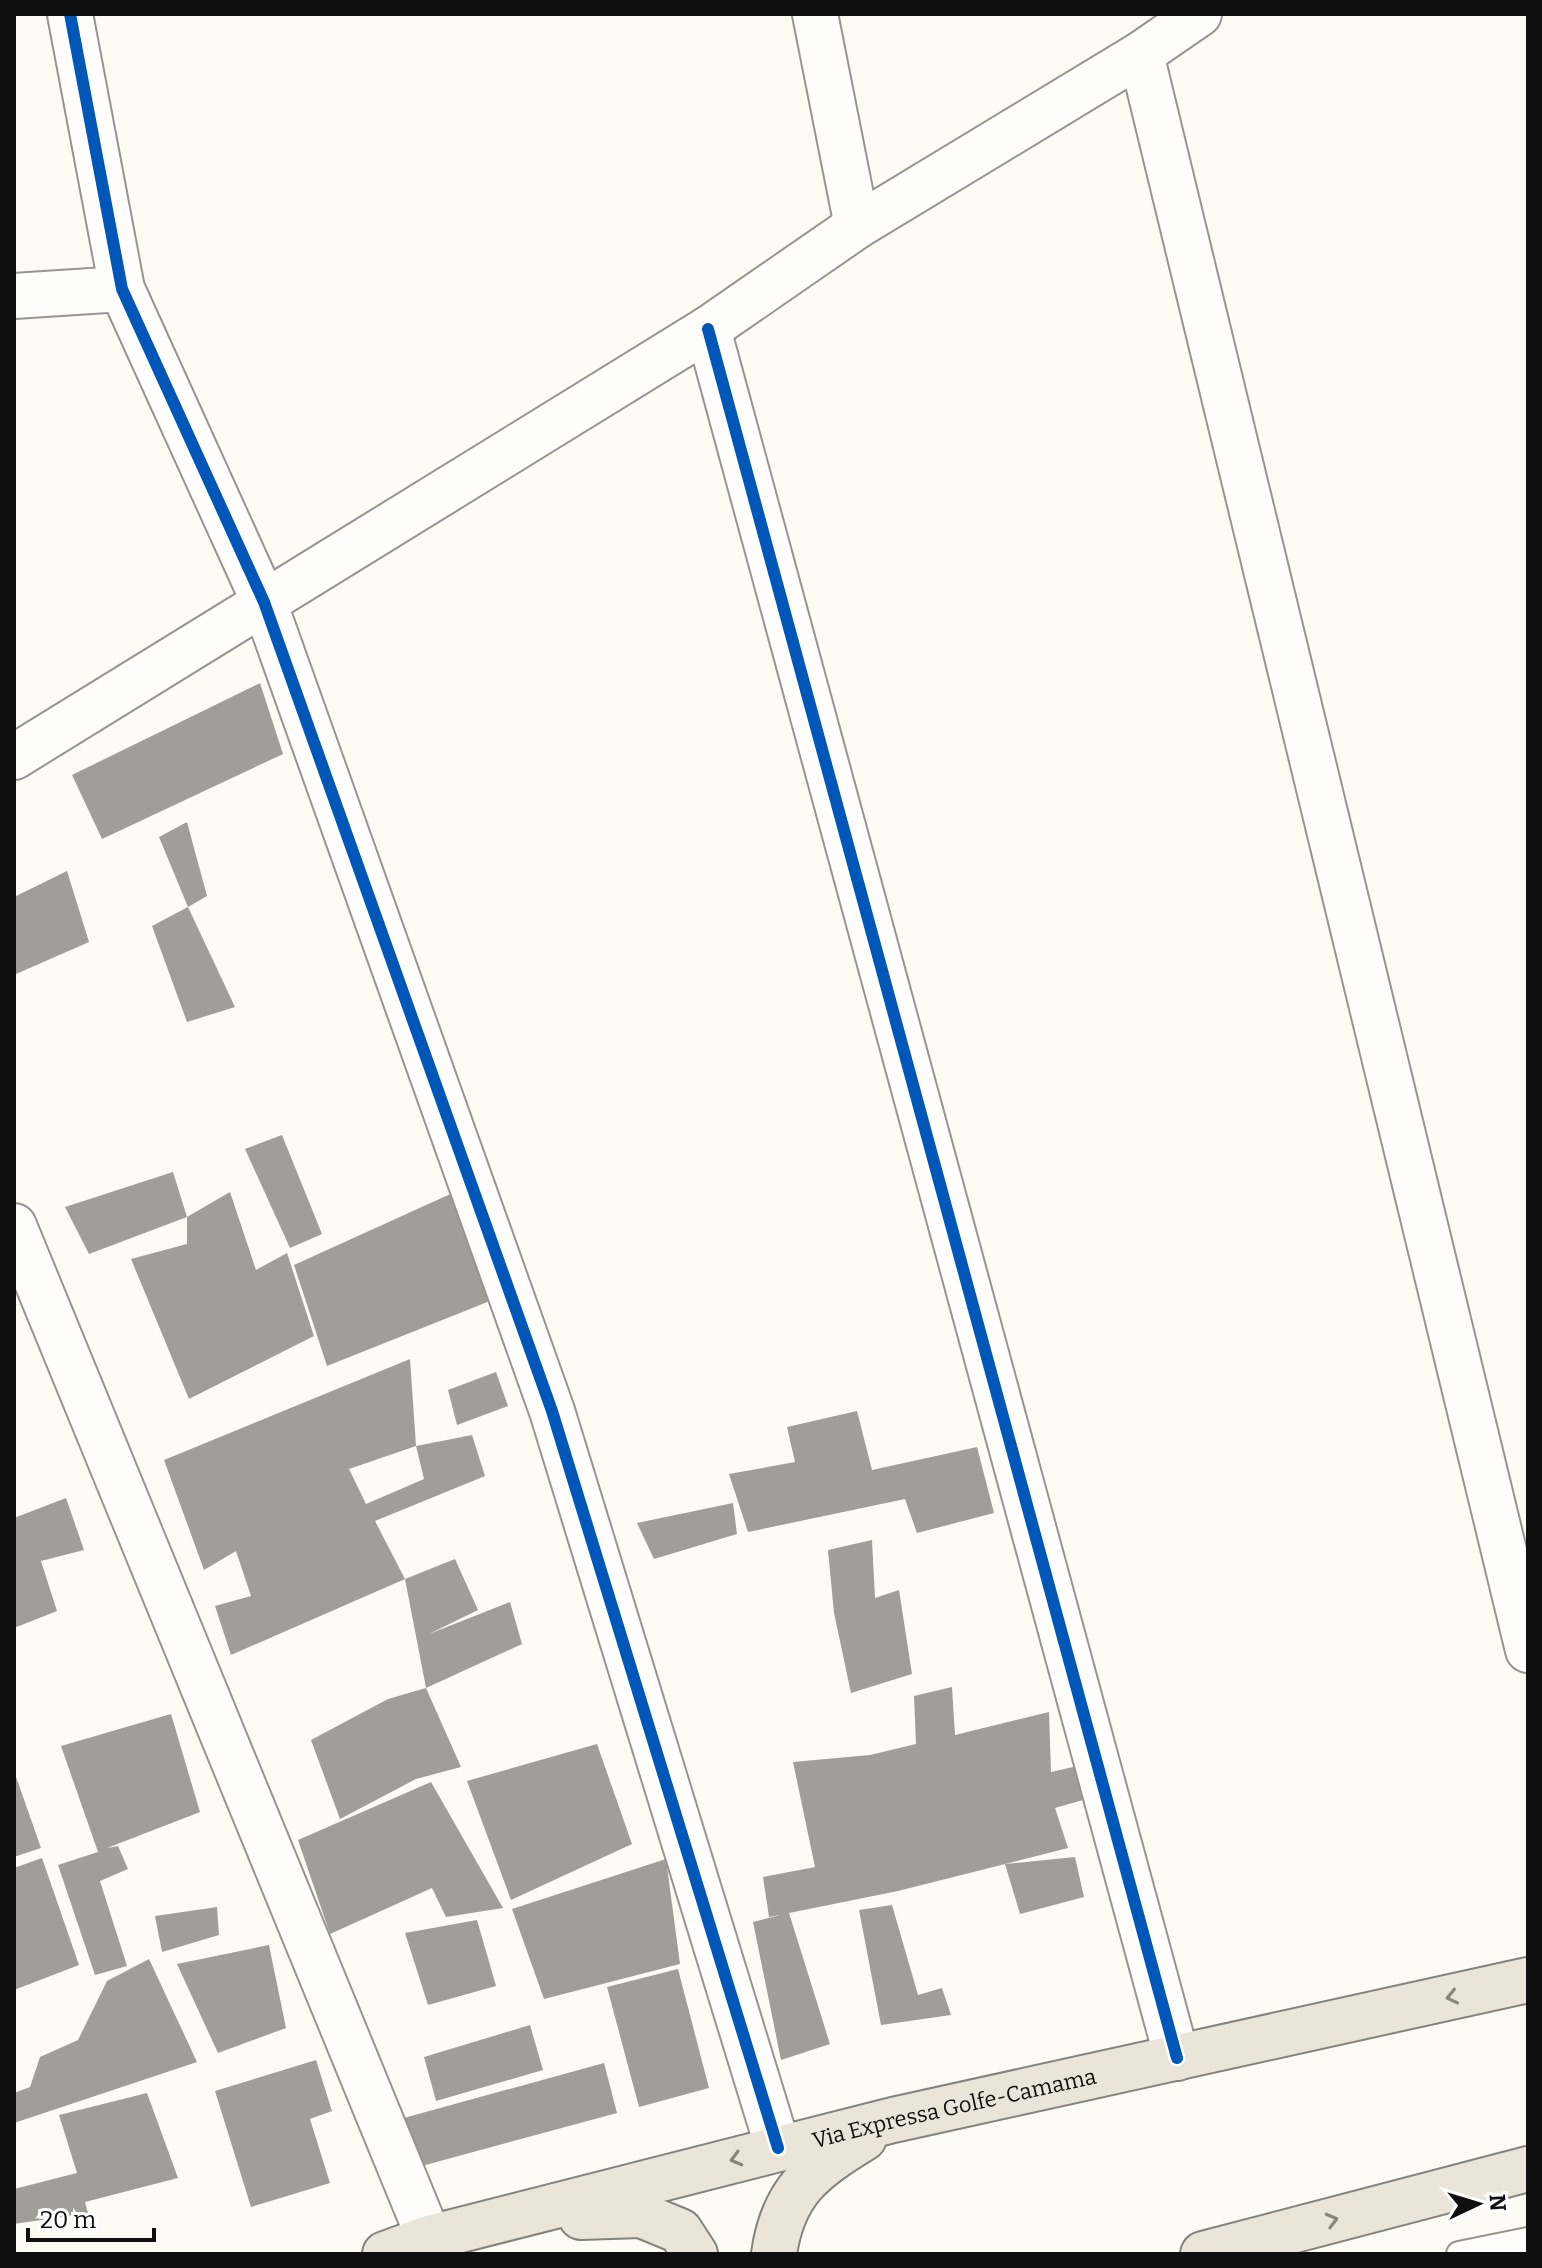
<svg xmlns="http://www.w3.org/2000/svg" width="1542" height="2268" font-family="Bitter,serif">
  <style>
    .building { fill: #a09e99 }
    .lines { fill: none; stroke-linecap: round; stroke-linejoin: round }
    .service-casing { stroke: #969592; stroke-width: 28 }
    .minor-casing { stroke: #969592; stroke-width: 48 }
    .trunk-casing { stroke: #83837f; stroke-width: 48 }
    .service { stroke: #fffefd; stroke-width: 24 }
    .minor { stroke: #fffefd; stroke-width: 44 }
    .trunk { stroke: #eae5d8; stroke-width: 44 }
    .cycleway-casing { stroke: #fff; stroke-width: 17 }
    .cycleway { stroke: #0057b8; stroke-width: 12 }
    .oneway { stroke: #87857e }
    .labels { text-anchor: middle; stroke-width: 8; stroke-linejoin: round; paint-order: stroke }
    .street-label { font-size: 22px; fill: #0f0f0f; stroke: #fff }
  </style>
  <rect width="100%" height="100%" fill="#fcfbf4"/>
  <!-- building -->
  <g class="building">
    <polygon points="260,683 283,754 102,839 72,775"/>
    <polygon points="187,822 207,896 188,907 159,837"/>
    <polygon points="67,871 89,942 16,974 14,897"/>
    <polygon points="188,907 235,1007 187,1022 152,926"/>
    <polygon points="282,1135 322,1234 290,1248 245,1149"/>
    <polygon points="173,1172 187,1217 230,1192 256,1270 287,1253 314,1336 189,1399 131,1259 187,1244 187,1217 89,1254 65,1207"/>
    <polygon points="457,1191 495,1299 327,1366 294,1265"/>
    <polygon points="410,1359 416,1446 349,1469 366,1504 424,1479 416,1446 472,1435 485,1476 375,1521 405,1579 455,1559 478,1610 429,1634 510,1602 522,1644 426,1688 461,1767 416,1779 340,1819 311,1740 388,1699 426,1688 405,1579 231,1655 215,1606 251,1596 236,1551 204,1570 164,1460"/>
    <polygon points="496,1372 508,1406 457,1425 448,1390"/>
    <polygon points="857,1411 872,1470 977,1447 994,1513 917,1533 905,1499 748,1532 729,1474 795,1462 787,1427"/>
    <polygon points="66,1498 84,1550 41,1561 57,1611 14,1628 14,1518"/>
    <polygon points="733,1503 737,1534 654,1559 637,1523"/>
    <polygon points="872,1540 875,1598 899,1590 912,1674 851,1693 834,1613 828,1550"/>
    <polygon points="952,1687 955,1735 1049,1712 1051,1772 1082,1765 1090,1798 1055,1808 1068,1848 898,1891 789,1913 830,2044 781,2060 753,1922 780,1915 769,1917 763,1877 815,1867 793,1762 870,1755 916,1744 914,1696"/>
    <polygon points="171,1714 200,1812 107,1848 118,1846 128,1869 100,1881 127,1966 95,1975 58,1865 98,1852 61,1746"/>
    <polygon points="597,1744 632,1844 511,1900 467,1781"/>
    <polygon points="14,1771 41,1848 14,1857"/>
    <polygon points="431,1782 503,1908 446,1917 432,1888 330,1934 298,1840"/>
    <polygon points="1075,1857 1084,1897 1020,1914 1005,1864"/>
    <polygon points="42,1858 79,1965 14,1990 14,1868"/>
    <polygon points="666,1859 680,1964 544,1999 512,1909"/>
    <polygon points="892,1905 918,1995 942,1988 951,2015 881,2025 859,1910"/>
    <polygon points="217,1907 219,1935 162,1952 155,1916"/>
    <polygon points="477,1920 496,1986 428,2005 405,1933"/>
    <polygon points="269,1945 286,2028 218,2053 177,1964"/>
    <polygon points="149,1959 197,2062 14,2123 14,2093 30,2087 40,2057 78,2040 107,1981"/>
    <polygon points="678,1969 709,2088 639,2107 607,1987"/>
    <polygon points="530,2025 543,2070 436,2101 424,2057"/>
    <polygon points="316,2060 332,2111 310,2119 330,2183 251,2207 215,2091"/>
    <polygon points="604,2063 617,2113 407,2170 393,2121"/>
    <polygon points="147,2093 178,2178 85,2202 88,2213 14,2224 14,2189 77,2173 59,2115"/>
  </g>
  <g class="lines">
    <defs>
      <polyline id="service" points="1459,2254 1528,2240"/>
      <g id="minor">
        <polyline points="70,14 122,289 264,602 552,1411 778,2148"/>
        <polyline points="815,14 857,226"/>
        <polyline points="1141,54 1528,1650"/>
        <polyline points="14,296 122,289"/>
        <polyline points="708,329 1177,2058"/>
        <polyline points="14,757 708,329 857,226 1141,54 1199,14"/>
        <polyline points="14,1226 429,2238"/>
      </g>
      <g id="trunk">
        <polyline points="581,2217 641,2215 680,2231 695,2254"/>
        <path id="s1" d="M385,2254L429,2238L893,2120L1528,1980"/>
        <path d="M774,2254C783,2191 812,2170 864,2138"/>
        <polyline points="1203,2254 1528,2169"/>
      </g>
    </defs>
    <!-- service casing -->
    <use href="#service" class="service-casing"/>
    <!-- minor casing -->
    <use href="#minor" class="minor-casing"/>
    <!-- trunk casing -->
    <use href="#trunk" class="trunk-casing"/>
    <!-- service -->
    <use href="#service" class="service"/>
    <!-- minor -->
    <use href="#minor" class="minor"/>
    <!-- trunk -->
    <use href="#trunk" class="trunk"/>
    <defs>
      <g id="cycleway">
        <polyline points="70,14 122,289 264,602 552,1411 778,2148"/>
        <polyline points="708,329 1177,2058"/>
      </g>
    </defs>
    <!-- cycleway casing -->
    <use href="#cycleway" class="cycleway-casing"/>
    <!-- cycleway -->
    <use href="#cycleway" class="cycleway"/>
  </g>
  <!-- one-way arrows -->
  <defs><path id="oneway-chevron" d="M-2-3.5L2.5 0L-2 3.5" fill="none" stroke-width="1.6" stroke-linecap="round" stroke-linejoin="round" transform="scale(2)"/></defs>
  <g class="oneway">
    <use href="#oneway-chevron" transform="translate(1452 1997) rotate(167)"/>
    <use href="#oneway-chevron" transform="translate(736 2159) rotate(165)"/>
    <use href="#oneway-chevron" transform="translate(1332 2220) rotate(-15)"/>
  </g>
  <g class="labels">
    <!-- street labels -->
    <g class="street-label">
      <text dy="8" stroke="none"><textPath href="#s1" startOffset="588">Via Expressa Golfe-Camama</textPath></text>
    </g>
  </g>
  <!-- border -->
  <rect width="1542" height="2268" fill="none" stroke="#0f0f0f" stroke-width="32"/>
  <!-- north arrow -->
  <g transform="translate(1478 2204) rotate(86)" stroke="#ffffff" stroke-width="6" paint-order="stroke">
  <path d="M0-6L14 30L0 20L-14 30Z" fill="#0f0f0f"/>
  <text y="-12" font-size="22" font-weight="bold" text-anchor="middle" fill="#0f0f0f">N</text>
  </g>
  <!-- scale -->
  <path d="M28 2228v12h126v-12" fill="none" stroke="#0f0f0f" stroke-width="4"/>
  <text x="40" y="2228" font-size="24" fill="#0f0f0f" stroke="#ffffff" stroke-width="6" paint-order="stroke">20 m</text>
</svg>
